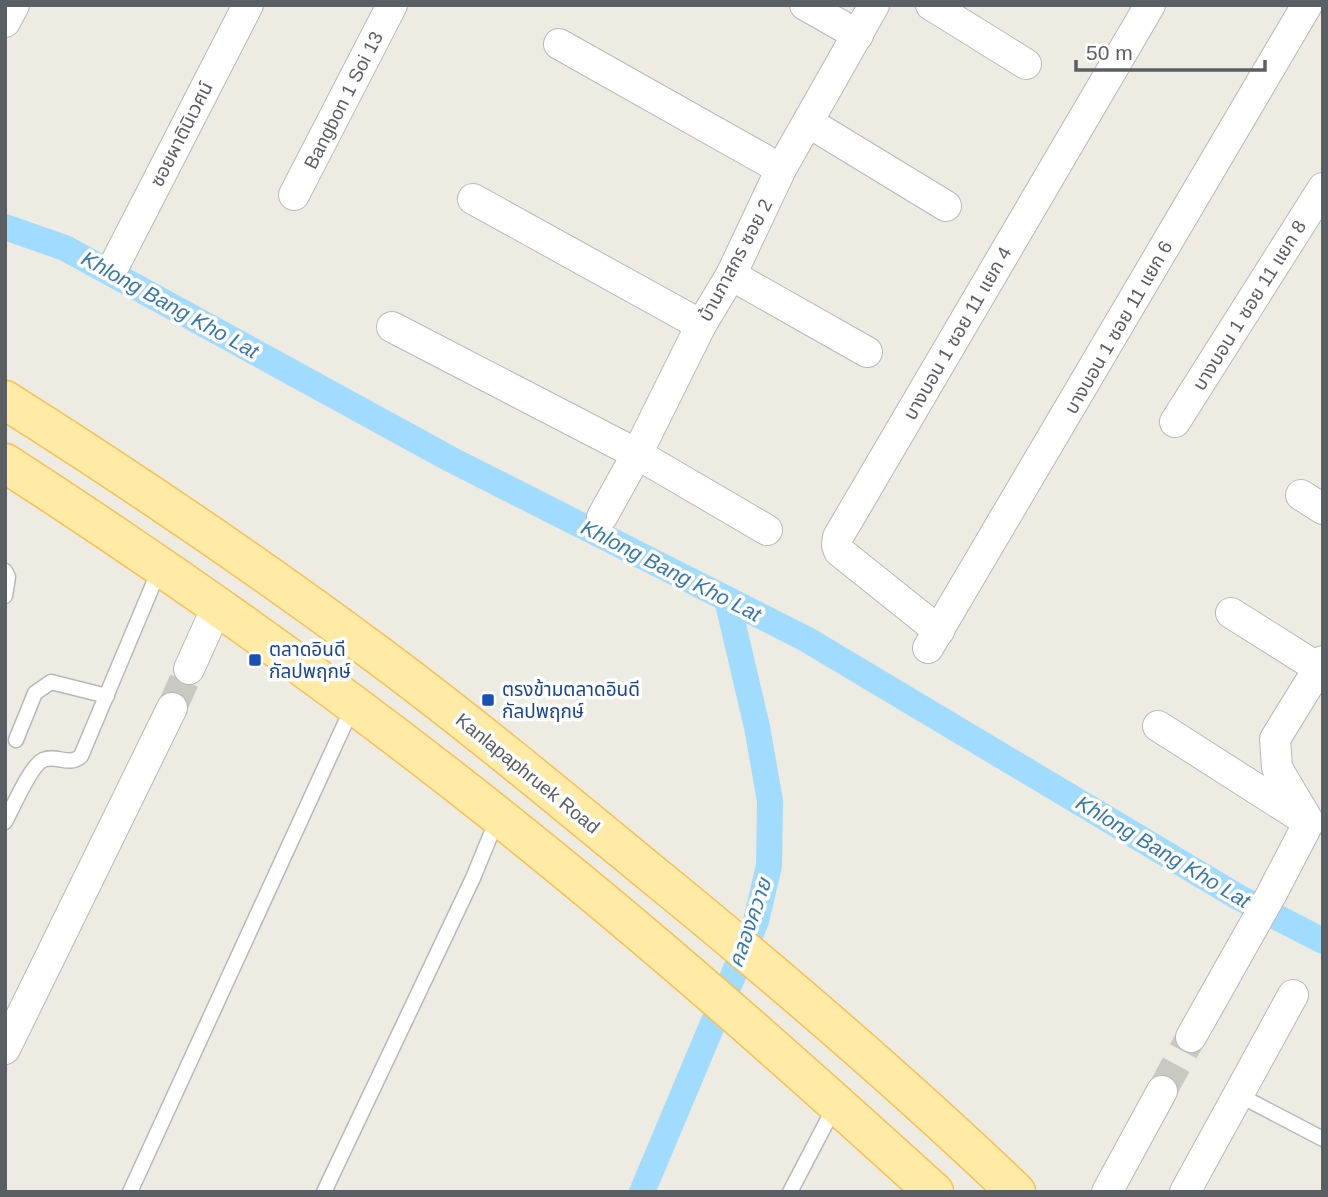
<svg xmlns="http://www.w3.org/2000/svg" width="1328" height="1197" font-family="Arial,'Noto Sans Thai',sans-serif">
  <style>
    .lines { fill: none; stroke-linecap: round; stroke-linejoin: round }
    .canal { stroke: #a1dcff; stroke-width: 26 }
    .minor-tunnel { stroke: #c9c8c2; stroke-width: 30; stroke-dasharray: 30 15; stroke-linecap: butt }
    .service-casing { stroke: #b5b9bd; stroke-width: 17 }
    .minor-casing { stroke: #b5b9bd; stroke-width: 32 }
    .primary-casing { stroke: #f9c050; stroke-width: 41 }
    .service { stroke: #fff; stroke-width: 14 }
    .minor { stroke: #fff; stroke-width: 30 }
    .primary { stroke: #ffeba6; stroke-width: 38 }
    .transit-dot { fill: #1a4fb4; stroke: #fff; stroke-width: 2.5 }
    .labels { text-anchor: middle; stroke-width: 7; stroke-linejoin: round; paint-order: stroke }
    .street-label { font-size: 19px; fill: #5a5f64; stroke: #fff }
    .transit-label { font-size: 19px; fill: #164399; stroke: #fff; text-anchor: start }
    .water-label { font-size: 21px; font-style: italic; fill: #3678ad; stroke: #fff }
  </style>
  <rect width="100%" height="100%" fill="#eeebe2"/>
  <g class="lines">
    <!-- canal -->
    <g class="canal">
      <polyline points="5,227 65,248 450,459 806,639 1238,897 1323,941"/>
      <polyline points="642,1192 756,921 769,866 770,801 757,727 727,599"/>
    </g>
    <!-- minor-tunnel -->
    <g class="minor-tunnel">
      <polyline points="172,708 189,669"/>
      <polyline points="1162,1091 1191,1037"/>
    </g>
    <defs>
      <g id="service">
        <polyline points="5,571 8,577 5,596"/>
        <polyline points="16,740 35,693 51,682 107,696"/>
        <path d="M5,822C12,809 31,765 43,760C57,754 69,767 81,756L160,568"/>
        <polyline points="1239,1095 1323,1139"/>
        <polyline points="130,1192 353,706"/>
        <polyline points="324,1192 473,878 498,817"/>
        <polyline points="790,1192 836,1104"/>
      </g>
      <g id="minor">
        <polyline points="805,5 858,35"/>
        <polyline points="931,5 1026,64"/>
        <polyline points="5,22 14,5"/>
        <polyline points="559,44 781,169"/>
        <polyline points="808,122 946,206"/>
        <polyline points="294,195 392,5"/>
        <polyline points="473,199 701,325"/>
        <polyline points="115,264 248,5"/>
        <polyline points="731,275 867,352"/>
        <polyline points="392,327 637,454 767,530"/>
        <polyline points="1175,422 1323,188"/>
        <polyline points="1301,495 1323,509"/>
        <polyline points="602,517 637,454 701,325 731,275 781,169 874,5"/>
        <polyline points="1231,613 1323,671"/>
        <polyline points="939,631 839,551 837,545 838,537 1150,5"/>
        <polyline points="928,648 1307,5"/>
        <polyline points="189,669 217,607"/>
        <polyline points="1158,726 1302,818"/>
        <polyline points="1191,1037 1271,895 1309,822 1277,768 1275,739 1323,661"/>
        <polyline points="5,1049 172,708"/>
        <polyline points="1107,1192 1162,1091"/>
        <polyline points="1185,1192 1293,995"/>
      </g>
      <g id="primary">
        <path d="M5,400C133,481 257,565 378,655C472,725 561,799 651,873C776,975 899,1080 1016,1192"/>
        <path d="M5,463C175,573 340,690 498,816C648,935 792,1063 934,1192"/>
      </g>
    </defs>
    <!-- service casing -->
    <use href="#service" class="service-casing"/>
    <!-- minor casing -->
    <use href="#minor" class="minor-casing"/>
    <!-- primary casing -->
    <use href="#primary" class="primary-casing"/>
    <!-- service -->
    <use href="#service" class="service"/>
    <!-- minor -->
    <use href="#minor" class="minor"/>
    <!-- primary -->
    <use href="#primary" class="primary"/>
  </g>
  <!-- markers -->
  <g class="transit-dot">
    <rect x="248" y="653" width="14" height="14" rx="3.5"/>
    <rect x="481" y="693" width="14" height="14" rx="3.5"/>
  </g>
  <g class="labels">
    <!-- street labels -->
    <g class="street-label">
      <text transform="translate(343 100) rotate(-63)" y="7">Bangbon 1 Soi 13</text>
      <text transform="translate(181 134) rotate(-63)" y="7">ซอยผาตินิเวศน์</text>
      <text transform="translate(735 260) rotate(-62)" y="7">บ้านภาสกร ซอย 2</text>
      <text transform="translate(1249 305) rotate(-58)" y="7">บางบอน 1 ซอย 11 แยก 8</text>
      <text transform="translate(1118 327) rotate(-60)" y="7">บางบอน 1 ซอย 11 แยก 6</text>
      <text transform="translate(957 333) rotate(-60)" y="7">บางบอน 1 ซอย 11 แยก 4</text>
      <text transform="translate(528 773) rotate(39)" y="7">Kanlapaphruek Road</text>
    </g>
    <!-- transit labels -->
    <g class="transit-label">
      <text x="269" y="656">ตลาดอินดี<tspan x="269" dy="22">กัลปพฤกษ์</tspan></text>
      <text x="502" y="696">ตรงข้ามตลาดอินดี<tspan x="502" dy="22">กัลปพฤกษ์</tspan></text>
    </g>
    <!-- water labels -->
    <g class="water-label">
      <text transform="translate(170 305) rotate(29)" y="7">Khlong Bang Kho Lat</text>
      <text transform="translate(671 571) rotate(27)" y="7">Khlong Bang Kho Lat</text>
      <text transform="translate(1163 852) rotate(31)" y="7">Khlong Bang Kho Lat</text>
      <text transform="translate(750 923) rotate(-71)" y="7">คลองควาย</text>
    </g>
  </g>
  <!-- border -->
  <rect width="1328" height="1197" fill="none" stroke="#5a5f64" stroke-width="14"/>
  <!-- scale -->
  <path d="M1076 60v10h189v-10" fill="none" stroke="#5a5f64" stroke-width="3.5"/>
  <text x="1086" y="60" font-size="21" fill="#5a5f64" stroke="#ffffff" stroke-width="5" paint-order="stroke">50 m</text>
</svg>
